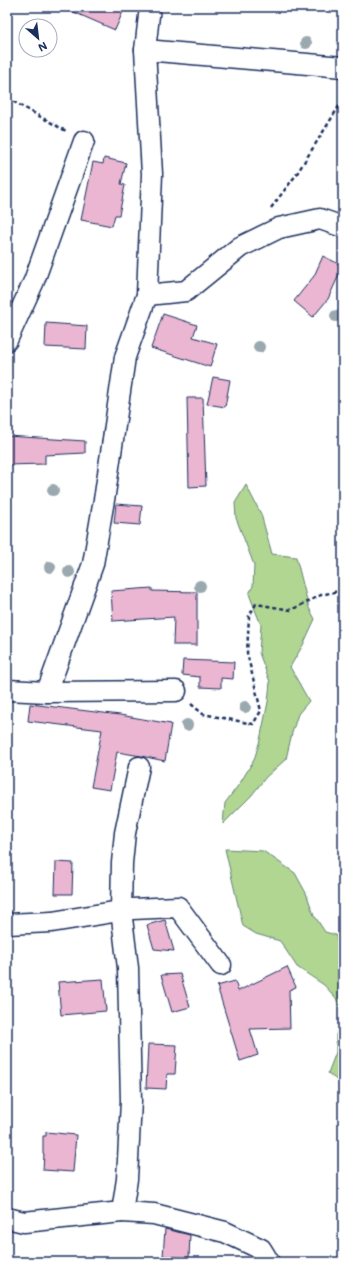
<svg xmlns="http://www.w3.org/2000/svg" width="350" height="1269" font-family="Mali,sans-serif">
  <style>
    .green { fill: #b0d692; stroke: #668278 }
    .building { fill: #eab6d1; stroke: #1b2f5e }
    .lines { fill: none; stroke-linecap: round; stroke-linejoin: round }
    .street-casing { stroke: #1b2f5e; stroke-width: 23 }
    .path { stroke: #1b2f5e; stroke-width: 2.5; stroke-dasharray: 4 3; stroke-linecap: butt }
    .street { stroke: #fff; stroke-width: 20 }
    .tree { fill: #9aa8af }
  </style>
  <rect width="100%" height="100%" fill="#fff"/>
  <filter id="ink" filterUnits="userSpaceOnUse"><feTurbulence type="fractalNoise" baseFrequency=".025" numOctaves="2"/><feDisplacementMap in="SourceGraphic" scale="8" xChannelSelector="R" yChannelSelector="G"/><feConvolveMatrix kernelMatrix="1 2 1 2 8 2 1 2 1" color-interpolation-filters="sRGB"/></filter>
  <g filter="url(#ink)">
    <!-- green -->
    <g class="green">
      <polygon points="246,485 261,514 272,554 296,557 309,608 315,619 303,645 290,667 309,701 298,714 292,733 286,759 266,777 251,796 223,824 225,803 240,783 254,760 260,740 268,702 270,682 259,653 261,625 249,594 253,586 254,565 236,518 235,503"/>
      <polygon points="225,849 263,851 295,873 306,893 314,915 325,932 336,935 343,973 343,1016 336,998 324,985 297,967 280,941 256,934 243,926"/>
      <polygon points="343,1017 343,1082 339,1082 328,1073 336,1052 336,1035"/>
    </g>
    <!-- building -->
    <g class="building">
      <polygon points="62,7 125,7 115,30"/>
      <polygon points="104,158 126,163 121,184 125,185 119,215 115,215 112,226 81,220 93,162 103,164"/>
      <polygon points="323,256 343,266 328,299 313,317 294,301 314,276"/>
      <polygon points="163,314 197,325 193,337 217,344 210,367 151,348"/>
      <polygon points="46,323 87,326 86,349 45,347"/>
      <polygon points="213,377 230,380 225,407 207,404"/>
      <polygon points="187,398 203,398 206,486 189,487"/>
      <polygon points="7,436 85,441 85,453 45,455 45,464 7,465"/>
      <polygon points="116,504 142,506 140,525 114,523"/>
      <polygon points="152,588 152,591 197,592 197,645 173,645 174,617 113,621 111,591"/>
      <polygon points="183,660 234,662 233,679 221,678 221,688 200,687 200,677 182,675"/>
      <polygon points="30,704 120,715 171,724 165,761 141,756 117,752 110,790 91,787 102,730 28,721"/>
      <polygon points="56,862 73,863 72,894 55,894"/>
      <polygon points="165,920 174,951 154,949 147,925"/>
      <polygon points="287,967 296,987 289,990 290,1028 250,1029 258,1055 240,1061 217,986 235,981 238,991"/>
      <polygon points="180,974 190,1007 172,1012 161,975"/>
      <polygon points="103,979 106,1011 61,1015 58,982"/>
      <polygon points="148,1044 177,1045 175,1074 167,1074 166,1089 146,1088"/>
      <polygon points="46,1132 76,1135 73,1172 43,1170 44,1154 43,1154 43,1136 46,1136"/>
      <polygon points="165,1229 190,1235 189,1258 163,1256"/>
    </g>
    <g class="lines">
      <defs>
        <g id="street">
          <polyline points="145,50 343,67"/>
          <polyline points="147,295 186,291 240,247 279,228 320,219 343,227"/>
          <polyline points="7,340 34,281 84,141"/>
          <polyline points="7,690 47,692 176,691"/>
          <polyline points="47,692 93,564 105,494 125,357 147,295 152,174 145,50 150,7"/>
          <polyline points="7,924 52,922 132,909 178,907 221,965"/>
          <polyline points="122,1212 154,1214 225,1232 261,1249 269,1262"/>
          <polyline points="7,1218 24,1222 122,1212 127,1179 131,1101 128,968 121,910 122,863 125,833 139,767"/>
        </g>
      </defs>
      <!-- street casing -->
      <use href="#street" class="street-casing"/>
      <!-- path -->
      <g class="path">
        <polyline points="7,98 66,131"/>
        <polyline points="271,208 296,175 343,100"/>
        <polyline points="191,704 203,714 253,724 261,711 247,653 249,616 256,604 291,610 321,595 343,590"/>
      </g>
      <!-- street -->
      <use href="#street" class="street"/>
    </g>
    <!-- trees -->
    <g class="tree">
      <circle cx="306" cy="43" r="6"/>
      <circle cx="336" cy="316" r="6"/>
      <circle cx="259" cy="347" r="6"/>
      <circle cx="53" cy="490" r="6"/>
      <circle cx="50" cy="567" r="6"/>
      <circle cx="69" cy="572" r="6"/>
      <circle cx="200" cy="586" r="6"/>
      <circle cx="245" cy="707" r="6"/>
      <circle cx="187" cy="725" r="6"/>
    </g>
  </g>
  <!-- margin -->
  <rect width="350" height="1269" fill="none" stroke="#fff" stroke-width="24"/>
  <rect x="12" y="12" width="326" height="1245" fill="none" stroke="#1b2f5e" stroke-width="1.5" filter="url(#ink)"/>
  <!-- north arrow -->
  <g transform="translate(38 38) rotate(152)"><circle r="19" fill="#ffffff" stroke="#a4acbf"/>
  <path d="M0-3L7 15L0 10L-7 15Z" fill="#1b2f5e"/>
  <text y="-6" font-size="11" font-weight="bold" text-anchor="middle" fill="#1b2f5e">N</text>
  </g>
</svg>
